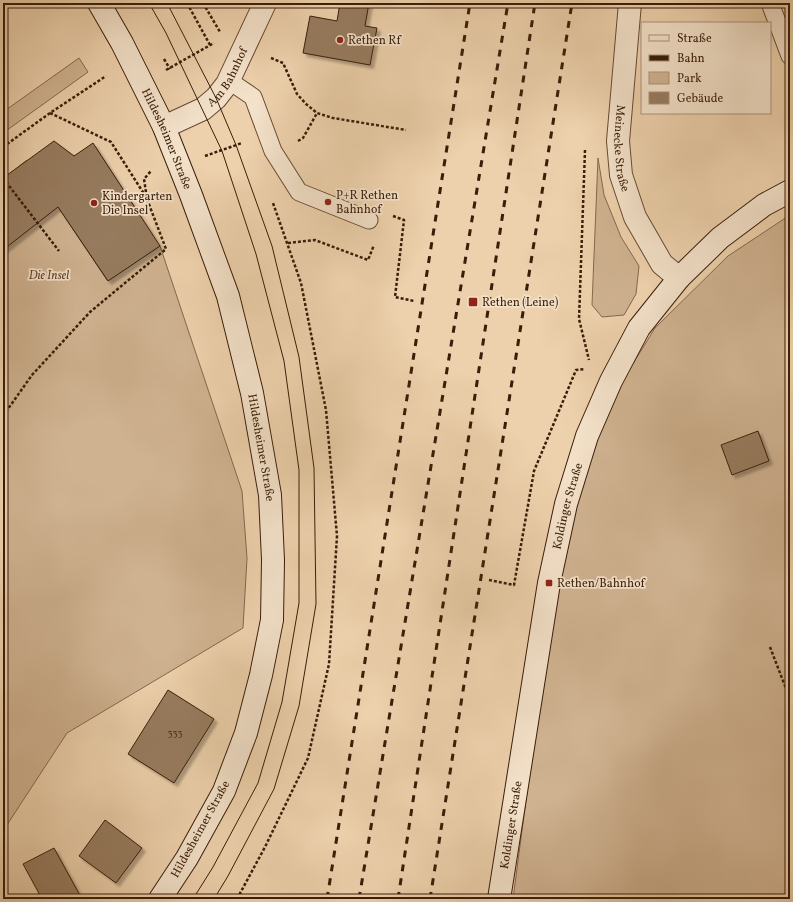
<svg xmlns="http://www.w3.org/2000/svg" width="793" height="902" font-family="Vollkorn,serif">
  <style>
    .green { fill: #cfb290; stroke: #84684c }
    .building { fill: #977b5e; stroke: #3a1d09; filter: url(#shadow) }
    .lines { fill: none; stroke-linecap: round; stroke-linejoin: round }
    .lane-casing { stroke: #674a32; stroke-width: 19 }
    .street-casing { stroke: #674a32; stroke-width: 24 }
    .secondary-casing { stroke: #3a1d09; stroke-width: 24 }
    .path { stroke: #3a1d09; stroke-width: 2.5; stroke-dasharray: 3 2; stroke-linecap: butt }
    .lane { stroke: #f3e1c9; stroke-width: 17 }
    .street { stroke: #f3e1c9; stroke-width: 22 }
    .secondary { stroke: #f3e1c9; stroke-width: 22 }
    .tram { stroke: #3a1d09; stroke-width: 1 }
    .rail { stroke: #3a1d09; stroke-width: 3; stroke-dasharray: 7 7; stroke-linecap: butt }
    .poi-dot { fill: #8f2418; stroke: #f3e1c9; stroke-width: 1.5 }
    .labels { text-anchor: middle; stroke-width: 3.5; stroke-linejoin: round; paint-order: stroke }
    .number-label { font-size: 10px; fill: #51341e }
    .poi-label { font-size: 12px; fill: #3a1d09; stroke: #f3e1c9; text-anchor: start }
    .street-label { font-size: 12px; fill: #3a1d09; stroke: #f3e1c9 }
    .park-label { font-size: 12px; font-style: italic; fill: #5f422b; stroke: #f3e1c9 }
  </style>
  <defs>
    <filter id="shadow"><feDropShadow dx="3.5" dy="3.5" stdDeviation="1" flood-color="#0004"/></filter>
  </defs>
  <rect width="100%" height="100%" fill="#edd1ac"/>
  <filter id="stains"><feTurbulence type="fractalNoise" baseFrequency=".005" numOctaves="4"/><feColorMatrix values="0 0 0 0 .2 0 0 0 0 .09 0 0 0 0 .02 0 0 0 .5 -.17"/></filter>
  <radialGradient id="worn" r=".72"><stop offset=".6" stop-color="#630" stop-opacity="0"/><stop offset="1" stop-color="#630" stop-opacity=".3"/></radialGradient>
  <!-- green -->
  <g class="green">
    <polygon points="79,58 88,72 3,133 3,112"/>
    <polygon points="598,158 604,195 621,237 639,266 636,294 624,315 602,317 592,305"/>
    <polygon points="27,160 107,280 160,246 242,491 247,558 243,628 67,733 3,831 3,179"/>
    <polygon points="790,215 790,899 513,899 543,671 562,550 587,465 616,391 655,328 728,256"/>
  </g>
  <!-- building -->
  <g class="building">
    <polygon points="340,3 369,3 365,26 377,28 370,65 303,53 310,16 337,21"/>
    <polygon points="54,141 74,156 93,143 160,246 108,281 58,207 3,250 3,178"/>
    <polygon points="758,431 769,461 732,475 721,445"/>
    <polygon points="168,690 214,719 174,783 128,754"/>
    <polygon points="105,820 142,848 116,883 79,856"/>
    <polygon points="54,848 82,899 42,899 23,864"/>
  </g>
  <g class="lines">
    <defs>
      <g id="lane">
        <polyline points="770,3 790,56"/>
        <polyline points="228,80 253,97 273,151 299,192 369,220"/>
      </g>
      <g id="street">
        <path id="s1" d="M630,3L618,141L621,175L635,217L662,264L679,278"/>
        <path id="s2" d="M164,127L203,109L216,98L227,84L265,3"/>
      </g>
      <g id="secondary">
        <path id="s3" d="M99,3L122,43L164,127L191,195L228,296L252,393L270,495L273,560L272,620L261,675L246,733L224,791L187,858L160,899"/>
        <path id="s4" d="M499,899L549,583L566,504L587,436L611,381L639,328L679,278L720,238L764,205L790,191"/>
      </g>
    </defs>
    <!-- lane casing -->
    <use href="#lane" class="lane-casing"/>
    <!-- street casing -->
    <use href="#street" class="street-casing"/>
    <!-- secondary casing -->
    <use href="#secondary" class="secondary-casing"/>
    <!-- path -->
    <g class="path">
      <polyline points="187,3 210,45"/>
      <polyline points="203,3 220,32"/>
      <polyline points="271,58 283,63 297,94 306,104 317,113 333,118 406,130"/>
      <polyline points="164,59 170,69"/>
      <polyline points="166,70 214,43"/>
      <polyline points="50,113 111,142 146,197"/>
      <polyline points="298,141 303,138 317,113"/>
      <polyline points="3,147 50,113 106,76"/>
      <polyline points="585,150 579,319 589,360"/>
      <polyline points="205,156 242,143"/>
      <polyline points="3,178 59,251"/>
      <polyline points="393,216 404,220 395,297 414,301"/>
      <polyline points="288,243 315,240 368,260 374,245"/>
      <polyline points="3,416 32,375 90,312 166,249 147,199 144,179 151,171"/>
      <polyline points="489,580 514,585 534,471 576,370 585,369"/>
      <polyline points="770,647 790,699"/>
      <polyline points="237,899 265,847 308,758 329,664 337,536 326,410 301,283 273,203"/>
    </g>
    <!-- lane -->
    <use href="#lane" class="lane"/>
    <!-- street -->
    <use href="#street" class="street"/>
    <!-- secondary -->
    <use href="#secondary" class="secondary"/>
    <!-- tram -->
    <g class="tram">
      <polyline points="149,3 166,33 222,151 256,254 284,361 299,470 299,603 282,702 258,783 213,867 193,899"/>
      <polyline points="167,3 216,98 236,145 272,246 299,357 314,468 316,604 299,706 274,789 228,876 214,899"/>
    </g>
    <!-- rail -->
    <g class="rail">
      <polyline points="327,899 470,3"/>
      <polyline points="359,899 508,3"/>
      <polyline points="398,899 535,3"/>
      <polyline points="430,899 572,3"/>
    </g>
  </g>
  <!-- markers -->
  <g class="poi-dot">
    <circle cx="340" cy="40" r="4"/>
    <circle cx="328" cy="202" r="4"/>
    <circle cx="94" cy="203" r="4"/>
    <rect x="468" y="297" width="10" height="10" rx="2"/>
    <rect x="545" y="579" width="8" height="8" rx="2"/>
  </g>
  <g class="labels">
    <!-- number labels -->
    <g class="number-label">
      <text x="175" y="736">333</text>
    </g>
    <!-- poi labels -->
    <g class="poi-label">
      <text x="348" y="44">Rethen Rf</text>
      <text x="336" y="199">P+R Rethen<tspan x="336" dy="14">Bahnhof</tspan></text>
      <text x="102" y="200">Kindergarten<tspan x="102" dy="14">Die Insel</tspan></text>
      <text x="482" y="306">Rethen (Leine)</text>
      <text x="557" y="587">Rethen/Bahnhof</text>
    </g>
    <!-- street labels -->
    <g class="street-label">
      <text dy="4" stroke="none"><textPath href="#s2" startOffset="84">Am Bahnhof</textPath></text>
      <text dy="4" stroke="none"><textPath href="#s3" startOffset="152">Hildesheimer Straße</textPath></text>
      <text dy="4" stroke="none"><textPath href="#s1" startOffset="146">Meinecke Straße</textPath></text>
      <text dy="4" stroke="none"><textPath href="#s3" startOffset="476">Hildesheimer Straße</textPath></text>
      <text dy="4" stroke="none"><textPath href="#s4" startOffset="399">Koldinger Straße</textPath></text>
      <text dy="4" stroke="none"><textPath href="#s4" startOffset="75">Koldinger Straße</textPath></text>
      <text transform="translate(200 829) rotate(-61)" y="4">Hildesheimer Straße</text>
    </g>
    <!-- park labels -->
    <g class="park-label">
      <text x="49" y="279">Die Insel</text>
    </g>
  </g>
  <!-- margin -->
  <rect width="793" height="902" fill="none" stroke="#edd1ac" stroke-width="16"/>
  <rect x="4" y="4" width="785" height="894" fill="none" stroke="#3a1d09" stroke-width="2"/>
  <rect x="8" y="8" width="777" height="886" fill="none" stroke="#3a1d09"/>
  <!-- legend -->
  <rect x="641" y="22" width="130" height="92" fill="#f3e1c9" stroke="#a9937c"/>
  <rect x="649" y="35" width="20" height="6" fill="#f3e1c9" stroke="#a9937c"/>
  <text x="677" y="42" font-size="12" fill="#3a1d09">Straße</text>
  <rect x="649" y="55" width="20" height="6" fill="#3a1d09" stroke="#a9937c"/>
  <text x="677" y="62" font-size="12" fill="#3a1d09">Bahn</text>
  <rect x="649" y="72" width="20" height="12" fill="#cfb290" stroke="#a9937c"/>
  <text x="677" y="82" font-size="12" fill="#3a1d09">Park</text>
  <rect x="649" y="92" width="20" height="12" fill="#977b5e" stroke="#a9937c"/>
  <text x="677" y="102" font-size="12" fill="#3a1d09">Gebäude</text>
  <rect width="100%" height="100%" filter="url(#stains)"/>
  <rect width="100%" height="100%" fill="url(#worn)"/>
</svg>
